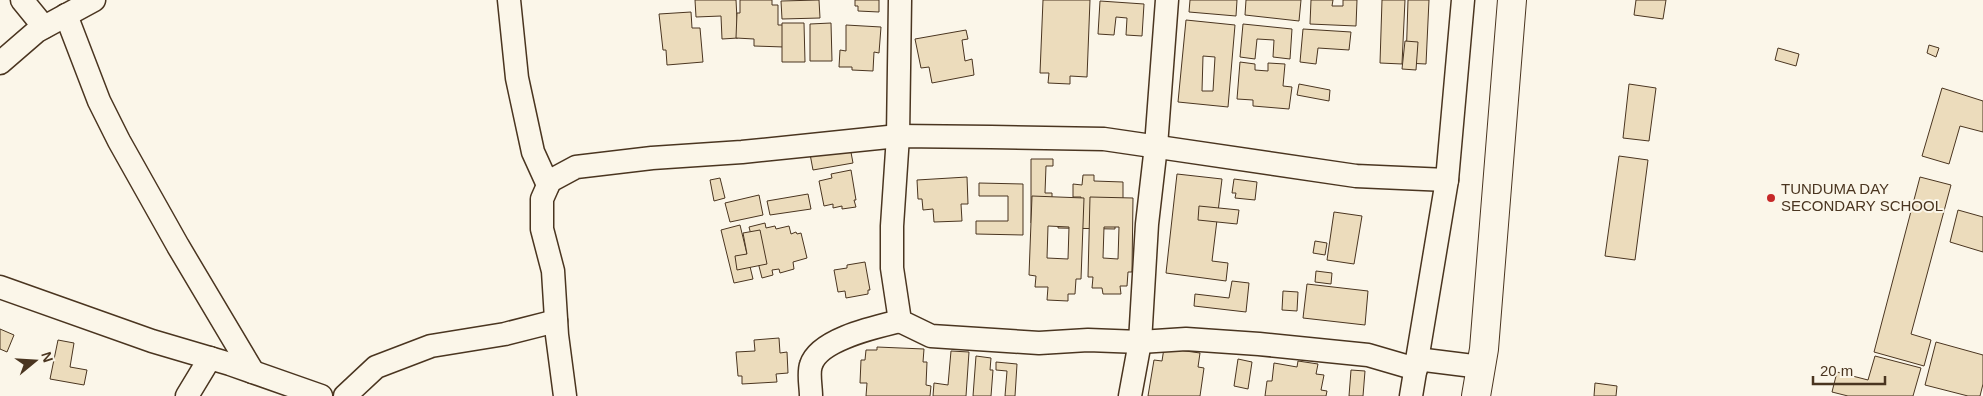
<svg xmlns="http://www.w3.org/2000/svg" width="1983" height="396" font-family="Arial,sans-serif">
  <style>
    .building { fill: #ecdcbc; stroke: #4a3520; fill-rule: evenodd }
    .lines { fill: none; stroke-linecap: round; stroke-linejoin: round }
    .street-casing { stroke: #4a3520; stroke-width: 25 }
    .highway-casing { stroke: #4a3520; stroke-width: 30 }
    .street { stroke: #fbf6e9; stroke-width: 22 }
    .highway { stroke: #fbf6e9; stroke-width: 28 }
    .poi-dot { fill: #c62828; stroke: #fbf6e9; stroke-width: 2 }
    .labels { text-anchor: middle; stroke-width: 4; stroke-linejoin: round; paint-order: stroke }
    .poi-label { font-size: 15px; fill: #4a3520; stroke: #fbf6e9; text-anchor: start }
  </style>
  <rect width="100%" height="100%" fill="#fbf6e9"/>
  <!-- building -->
  <g class="building">
    <polygon points="695,0 736,0 738,38 722,39 721,16 696,17"/>
    <polygon points="740,0 772,0 772,5 778,5 778,25 784,25 784,47 754,46 754,39 736,38 737,13 740,13"/>
    <polygon points="819,0 820,18 782,19 781,1"/>
    <polygon points="855,0 879,0 879,12 858,11 858,6 855,6"/>
    <polygon points="1043,0 1090,0 1087,77 1070,76 1070,84 1048,83 1049,73 1040,73"/>
    <polygon points="1190,0 1237,0 1236,16 1189,12"/>
    <polygon points="1246,0 1301,0 1299,21 1245,15"/>
    <polygon points="1311,0 1333,0 1332,6 1343,6 1343,0 1357,0 1356,26 1310,24"/>
    <polygon points="1382,0 1405,0 1402,64 1380,63"/>
    <polygon points="1408,0 1429,0 1426,64 1406,63"/>
    <polygon points="1636,0 1666,0 1663,19 1634,15"/>
    <polygon points="1100,1 1144,4 1142,36 1126,35 1127,18 1116,17 1114,35 1098,34"/>
    <polygon points="691,12 692,28 700,28 703,62 667,65 666,50 663,50 659,14"/>
    <path d="M1186,20L1235,25L1228,107L1178,102ZM1203,56L1215,57L1213,91H1202Z"/>
    <polygon points="782,23 804,23 805,62 782,62"/>
    <polygon points="831,23 832,61 810,61 810,24"/>
    <polygon points="1243,24 1292,29 1290,59 1273,57 1274,40 1257,39 1255,59 1240,57"/>
    <polygon points="846,25 881,27 879,53 874,52 873,71 852,70 852,67 839,67 840,50 846,51"/>
    <polygon points="1303,29 1351,32 1349,50 1318,48 1316,64 1300,62"/>
    <polygon points="966,30 968,39 962,40 965,61 972,59 974,75 932,83 929,67 921,68 915,39"/>
    <polygon points="1405,41 1418,42 1416,70 1402,69"/>
    <polygon points="1929,45 1939,48 1936,57 1927,53"/>
    <polygon points="1778,48 1799,54 1796,66 1775,60"/>
    <polygon points="1240,62 1255,64 1255,70 1268,71 1268,63 1285,64 1283,86 1292,87 1289,109 1253,106 1253,100 1237,99"/>
    <polygon points="1299,84 1330,90 1329,101 1297,95"/>
    <polygon points="1629,84 1656,88 1649,141 1623,138"/>
    <polygon points="1942,88 1983,101 1983,132 1960,126 1949,164 1922,156"/>
    <polygon points="850,147 853,163 813,170 810,154"/>
    <polygon points="1619,156 1648,160 1635,260 1605,256"/>
    <polygon points="1031,159 1053,159 1053,166 1046,166 1045,193 1052,193 1052,223 1031,223"/>
    <polygon points="851,170 856,200 854,200 856,207 842,209 842,206 833,208 833,204 824,206 819,181 832,178 831,174"/>
    <polygon points="1177,174 1222,179 1212,261 1228,263 1226,281 1166,273"/>
    <polygon points="1083,175 1094,175 1094,181 1123,182 1123,200 1127,200 1126,216 1122,216 1122,222 1115,222 1115,229 1058,228 1059,209 1080,210 1081,197 1073,197 1073,184 1082,185"/>
    <polygon points="967,177 968,204 961,204 962,221 934,222 933,209 923,210 922,199 918,199 917,180"/>
    <polygon points="1920,177 1951,185 1911,334 1931,340 1924,366 1874,352"/>
    <polygon points="720,178 725,198 714,201 710,180"/>
    <polygon points="1234,179 1257,182 1255,200 1235,198 1236,193 1232,193"/>
    <polygon points="979,183 1023,184 1023,235 976,234 976,221 1008,221 1008,196 979,196"/>
    <polygon points="808,194 811,209 770,215 767,201"/>
    <polygon points="759,195 763,215 730,222 725,203"/>
    <path d="M1032,196L1084,198L1081,279H1076L1075,294H1068V301L1047,300L1048,287H1035L1036,276L1029,275ZM1048,226L1069,227L1068,259L1047,258Z"/>
    <path d="M1090,197L1133,198L1132,272H1128L1127,286H1120L1121,294H1103L1102,288H1092L1093,277H1088ZM1104,227H1119L1118,259L1103,258Z"/>
    <polygon points="1199,206 1239,210 1237,224 1198,220"/>
    <polygon points="1958,210 1983,217 1983,252 1950,242"/>
    <polygon points="1334,212 1362,216 1354,264 1327,260"/>
    <polygon points="765,223 766,228 775,226 776,229 789,226 791,234 796,232 797,234 801,233 807,258 793,262 794,269 780,273 779,269 772,270 773,275 762,278 749,227"/>
    <polygon points="740,225 753,279 734,283 721,230"/>
    <polygon points="760,230 767,264 737,270 735,256 747,254 743,233"/>
    <polygon points="1315,241 1327,243 1325,255 1313,253"/>
    <polygon points="865,262 870,290 868,290 868,294 846,298 845,291 838,292 834,270 847,268 847,265"/>
    <polygon points="1316,271 1332,273 1331,284 1315,282"/>
    <polygon points="1232,281 1249,283 1246,312 1194,306 1195,294 1229,298"/>
    <polygon points="1307,284 1368,291 1365,325 1303,318"/>
    <polygon points="1283,291 1298,292 1297,311 1282,310"/>
    <polygon points="0,329 14,335 7,352 0,349"/>
    <polygon points="779,338 780,353 787,352 788,373 776,374 777,382 742,384 742,376 738,376 736,352 755,351 754,340"/>
    <polygon points="58,340 74,343 70,367 87,370 84,385 50,379"/>
    <polygon points="1936,342 1983,355 1983,384 1980,396 1968,396 1925,385"/>
    <polygon points="877,347 924,349 923,362 927,362 926,385 931,386 930,396 866,396 867,383 860,383 861,360 865,360 866,350 877,350"/>
    <polygon points="1164,348 1200,353 1198,367 1204,368 1200,396 1148,396 1154,360 1162,361"/>
    <polygon points="951,351 969,352 966,396 933,396 934,383 948,385"/>
    <polygon points="976,356 991,358 990,370 993,370 991,396 973,396"/>
    <polygon points="1875,356 1921,368 1913,396 1848,396 1832,392 1837,372 1868,380"/>
    <polygon points="1238,359 1252,362 1248,389 1234,386"/>
    <polygon points="1298,361 1318,364 1316,374 1324,375 1321,390 1327,391 1326,396 1265,396 1267,381 1272,381 1274,363 1297,367"/>
    <polygon points="996,362 1017,364 1015,396 1005,396 1007,371 996,370"/>
    <polygon points="1351,370 1365,371 1363,396 1349,396"/>
    <polygon points="1595,383 1617,386 1616,396 1594,396"/>
  </g>
  <g class="lines">
    <defs>
      <g id="street">
        <polyline points="22,0 44,27"/>
        <polyline points="509,0 517,78 533,152 548,185"/>
        <polyline points="900,0 898,136 892,226 892,268 900,321 931,336 1039,343 1088,340 1140,342 1186,339 1259,344 1368,355 1416,369"/>
        <polyline points="66,15 99,101 119,141 178,246 253,372"/>
        <polyline points="0,63 37,31 94,0"/>
        <polyline points="0,287 152,341 230,364 321,396"/>
        <polyline points="1417,359 1481,367"/>
        <polyline points="187,396 210,358"/>
        <polyline points="345,396 376,367 431,346 505,334 556,321"/>
        <polyline points="565,396 557,335 553,271 542,229 542,199 550,181 576,167 652,158 742,152 898,136 991,137 1104,139 1356,176 1447,180"/>
        <path d="M811,396C811,387 808,373 811,365C819,339 876,327 900,321"/>
        <polyline points="1130,396 1140,342 1147,224 1156,146 1167,0"/>
        <polyline points="1411,396 1447,180 1463,0"/>
      </g>
      <polyline id="highway" points="1476,396 1484,349 1512,0"/>
    </defs>
    <!-- street casing -->
    <use href="#street" class="street-casing"/>
    <!-- highway casing -->
    <use href="#highway" class="highway-casing"/>
    <!-- street -->
    <use href="#street" class="street"/>
    <!-- highway -->
    <use href="#highway" class="highway"/>
  </g>
  <!-- markers -->
  <circle class="poi-dot" cx="1771" cy="198" r="5"/>
  <g class="labels">
    <!-- poi labels -->
    <g class="poi-label">
      <text x="1781" y="194">TUNDUMA DAY<tspan x="1781" dy="17">SECONDARY SCHOOL</tspan></text>
    </g>
  </g>
  <!-- north arrow -->
  <g transform="translate(35 361) rotate(72)" stroke="#fbf6e9" stroke-width="4" paint-order="stroke">
  <path d="M0-4L9 19L0 12L-9 19Z" fill="#4a3520"/>
  <text y="-8" font-size="14" font-weight="bold" text-anchor="middle" fill="#4a3520">N</text>
  </g>
  <!-- scale -->
  <path d="M1813 376v8h72v-8" fill="none" stroke="#4a3520" stroke-width="2.5"/>
  <text x="1820" y="376" font-size="15" fill="#4a3520" stroke="#fbf6e9" stroke-width="4" paint-order="stroke">20 m</text>
</svg>
